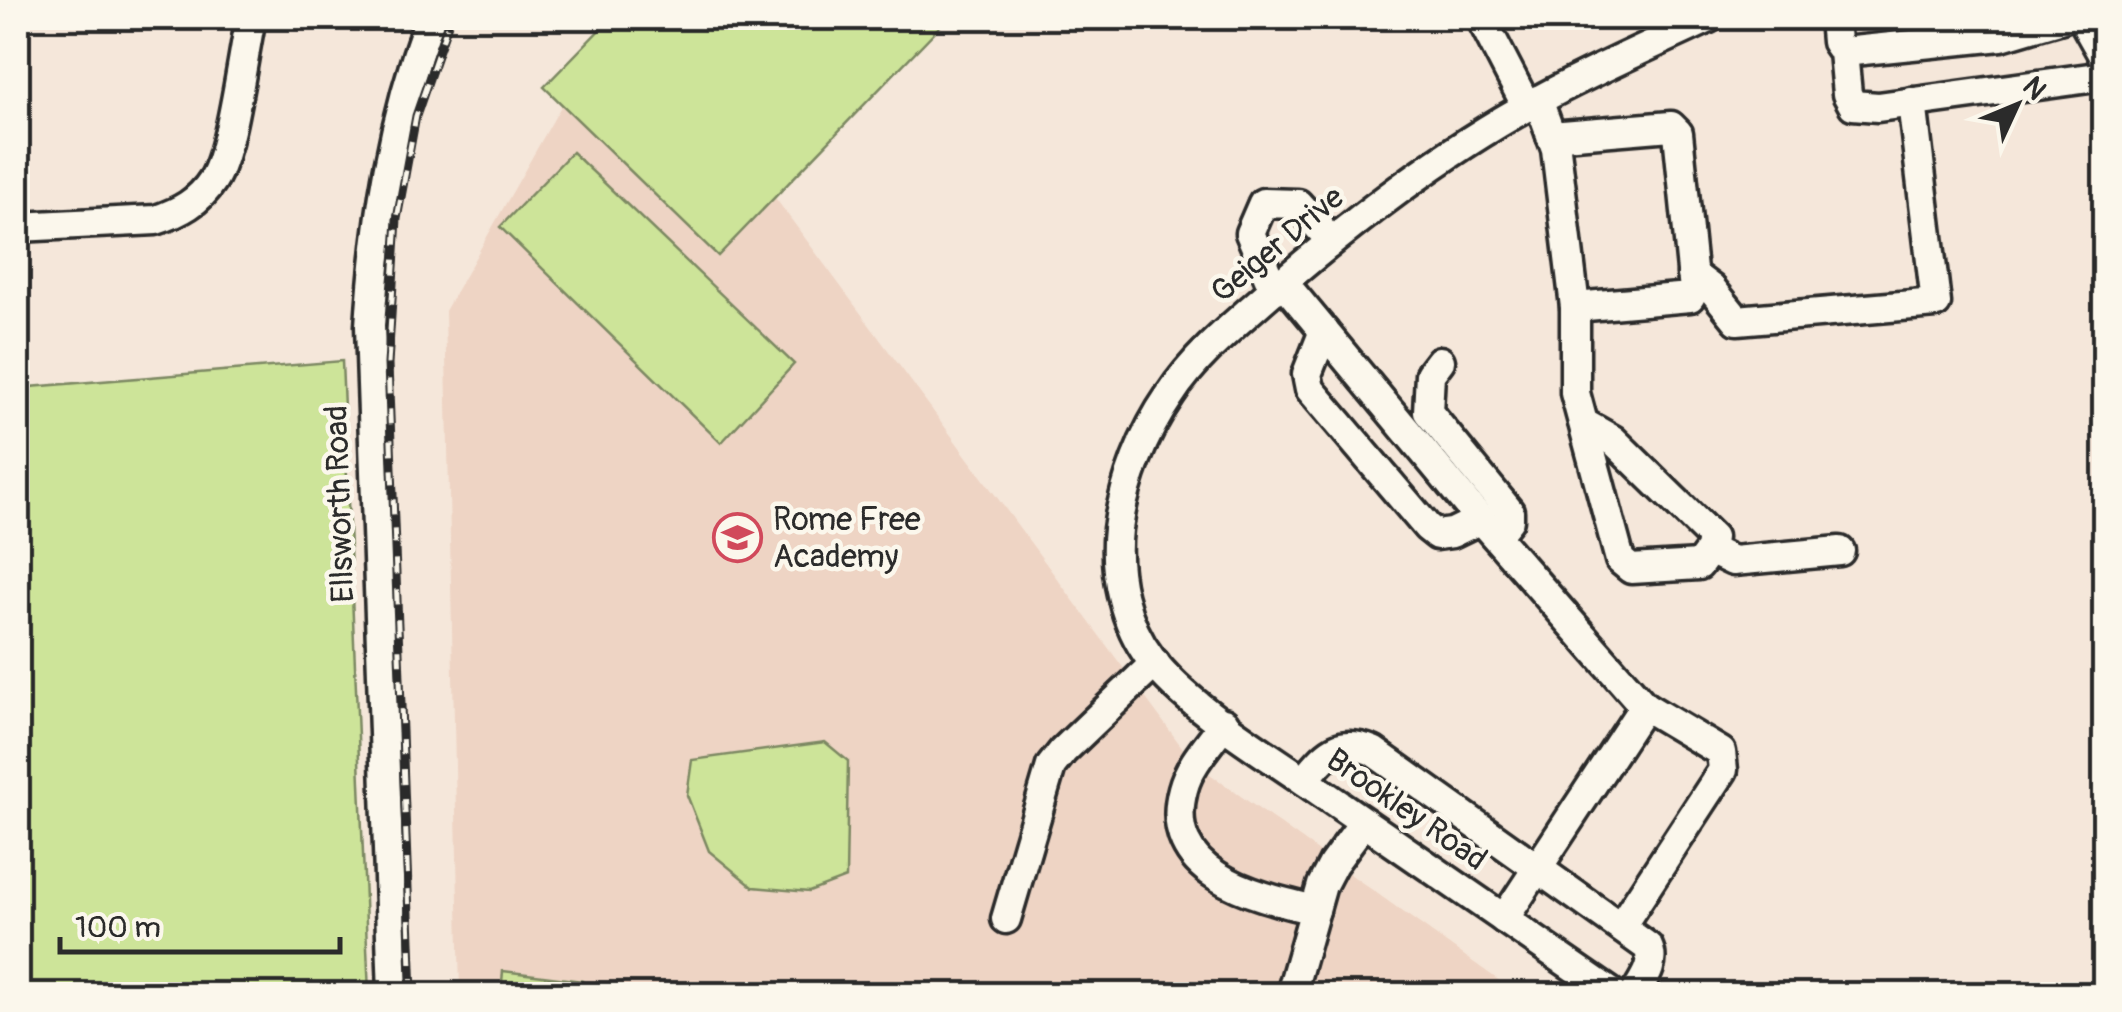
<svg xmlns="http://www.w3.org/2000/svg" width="2122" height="1012" font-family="Pangolin,sans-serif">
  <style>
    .built { fill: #eed4c4 }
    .green { fill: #cde499; stroke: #7c8862; stroke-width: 2.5 }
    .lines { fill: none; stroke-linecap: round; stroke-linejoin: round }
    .minor-casing { stroke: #2b2b2b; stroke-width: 35 }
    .minor { stroke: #fbf7ec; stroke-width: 28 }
    .rail-casing { stroke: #2b2b2b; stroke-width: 9 }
    .rail { stroke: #fbf7ec; stroke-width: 5; stroke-dasharray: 15; stroke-linecap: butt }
    .labels { text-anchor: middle; stroke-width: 9; stroke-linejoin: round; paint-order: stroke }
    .street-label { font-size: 32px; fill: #2b2b2b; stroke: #fbf7ec }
    .poi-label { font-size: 32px; fill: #2b2b2b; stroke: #fbf7ec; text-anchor: start }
  </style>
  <rect width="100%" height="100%" fill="#f5e7da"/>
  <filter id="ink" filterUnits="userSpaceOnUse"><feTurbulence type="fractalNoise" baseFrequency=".01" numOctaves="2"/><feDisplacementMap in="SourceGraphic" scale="20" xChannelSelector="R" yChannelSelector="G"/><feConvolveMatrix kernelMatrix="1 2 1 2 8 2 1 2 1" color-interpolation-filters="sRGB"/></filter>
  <g filter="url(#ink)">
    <!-- built -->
    <polygon class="built" points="611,18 642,18 1193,762 1518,994 460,994 445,311"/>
    <!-- green -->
    <g class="green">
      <polygon points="611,18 940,18 944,22 718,256 544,87"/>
      <polygon points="572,152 794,364 721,443 500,227"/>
      <polygon points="342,361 369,994 18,994 18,388"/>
      <polygon points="825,742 848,761 846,878 809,892 753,887 709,851 687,795 692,760"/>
      <polygon points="503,971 582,981 592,994 501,994"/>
    </g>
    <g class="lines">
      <defs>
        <g id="minor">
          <polyline points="1481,18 1527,107"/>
          <polyline points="1834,18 1836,42 1843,52 2001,36 2062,18"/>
          <polyline points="2082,18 2104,57"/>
          <polyline points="1843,52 1847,94 1853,105 1878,107 2104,76"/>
          <polyline points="1538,100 1556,149 1575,307 1575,393 1620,560 1631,569 1699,565 1710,550 1712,537 1613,440 1583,423"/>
          <polyline points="1551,136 1671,126 1678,133 1694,290 1690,297 1575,307"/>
          <path d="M18,227L156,220C180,212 199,202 213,180C231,153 243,54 251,18"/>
          <polyline points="1692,274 1712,289 1737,320 1936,303 1912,102"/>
          <polyline points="1283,282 1468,505 1644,706 1504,919"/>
          <polyline points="1274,290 1250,233 1263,203 1298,204 1331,241"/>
          <polyline points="1324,331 1307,374 1310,389 1427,527 1437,535 1452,533 1481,519"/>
          <polyline points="1440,361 1430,374 1428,412 1509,511 1509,520 1496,536"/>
          <polyline points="1710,550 1733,561 1840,551"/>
          <path d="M1224,723C1210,743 1189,765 1183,789C1160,875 1255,896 1315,910"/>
          <path d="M1304,780C1327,754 1336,737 1373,751L1648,947C1656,964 1643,980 1635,994"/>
          <polyline points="1006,919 1051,766 1063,751 1155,663"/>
          <polyline points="1621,926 1723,770 1721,752 1644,706"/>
          <path d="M393,994L370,326C377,217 392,121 430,18"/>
          <polyline points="1291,994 1322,885 1333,864 1364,822"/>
          <path d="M1613,994C1513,925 1413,855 1312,786C1262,751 1188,707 1151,659C1124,624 1113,572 1118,529C1124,482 1143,434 1170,395C1196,355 1236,323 1271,292C1354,221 1441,153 1537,101C1593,70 1652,45 1709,18"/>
        </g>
      </defs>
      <!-- minor casing -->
      <use href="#minor" class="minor-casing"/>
      <!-- minor -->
      <use href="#minor" class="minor"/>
      <defs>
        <polyline id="rail" points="412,994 388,364 397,219 416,116 450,18"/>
      </defs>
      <!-- rail casing -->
      <use href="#rail" class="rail-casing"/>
      <!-- rail -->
      <use href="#rail" class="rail"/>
    </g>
  </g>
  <!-- icons -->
  <defs>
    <symbol id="school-ring" viewBox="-11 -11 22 22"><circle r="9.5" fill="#fbf7ec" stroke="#d1495b" stroke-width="1.5"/><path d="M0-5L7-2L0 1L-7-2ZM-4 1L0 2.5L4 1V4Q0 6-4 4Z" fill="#d1495b"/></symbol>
  </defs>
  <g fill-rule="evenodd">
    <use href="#school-ring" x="710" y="510" width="55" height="55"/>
  </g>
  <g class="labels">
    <!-- street labels -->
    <g class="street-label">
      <text transform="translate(1277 244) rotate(-40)" y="11">Geiger Drive</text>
      <text transform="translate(339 504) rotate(-92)" y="11">Ellsworth Road</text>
      <text transform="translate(1407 809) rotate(35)" y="11">Brookley Road</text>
    </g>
    <!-- poi labels -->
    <g class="poi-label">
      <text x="773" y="530">Rome Free<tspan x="773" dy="37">Academy</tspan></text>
    </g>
  </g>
  <!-- margin -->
  <rect width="2122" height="1012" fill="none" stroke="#fbf7ec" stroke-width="60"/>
  <rect x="30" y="30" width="2062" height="952" fill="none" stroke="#2b2b2b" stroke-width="4" filter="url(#ink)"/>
  <!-- north arrow -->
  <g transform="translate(2017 105) rotate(46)" stroke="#fbf7ec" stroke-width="8" paint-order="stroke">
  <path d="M0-8L18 38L0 25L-18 38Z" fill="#2b2b2b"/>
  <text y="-15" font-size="28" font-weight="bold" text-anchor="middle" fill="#2b2b2b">N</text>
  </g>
  <!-- scale -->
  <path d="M60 937v15h280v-15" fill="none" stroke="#2b2b2b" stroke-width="5"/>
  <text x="75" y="937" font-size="30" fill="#2b2b2b" stroke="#fbf7ec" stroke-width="8" paint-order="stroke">100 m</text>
</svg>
